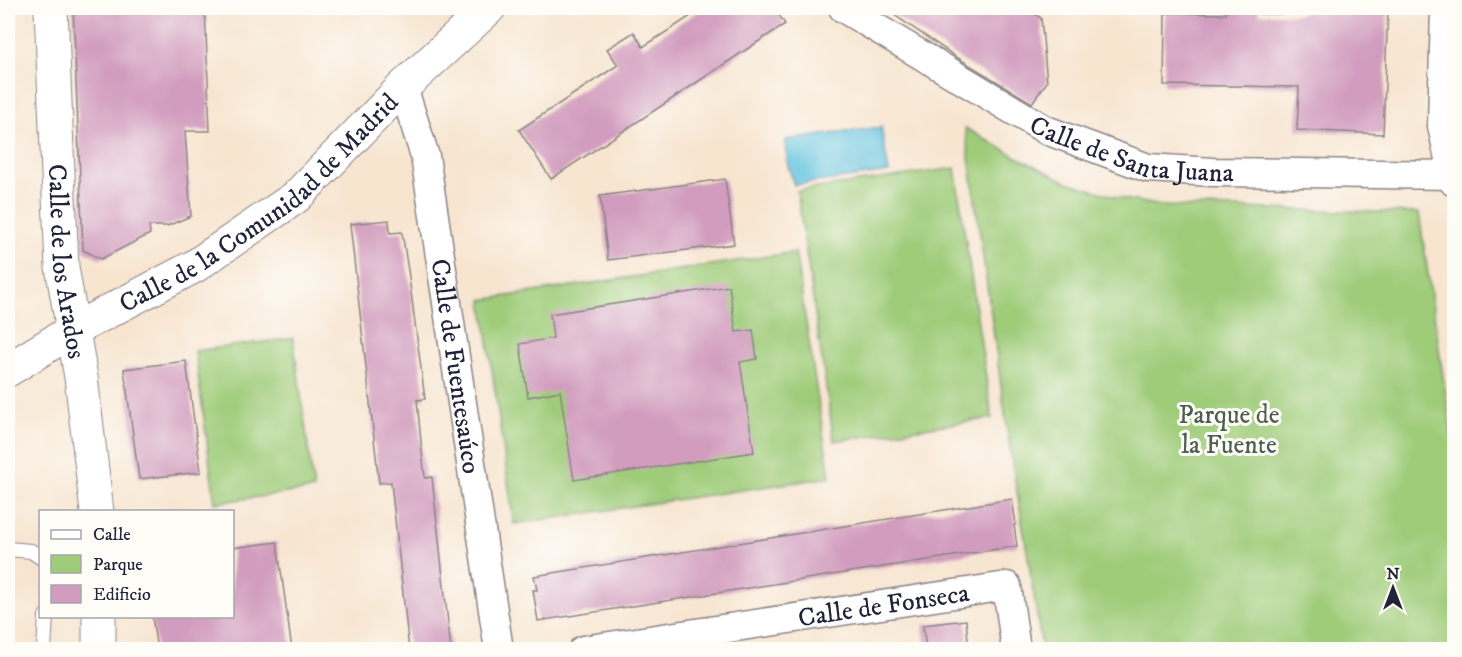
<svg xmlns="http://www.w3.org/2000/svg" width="1462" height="657" font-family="'IM FELL DW Pica',serif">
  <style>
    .green { fill: #9fcc79; stroke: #60775a; stroke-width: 1.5 }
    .water { fill: #61c2df; stroke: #42728d; stroke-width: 1.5 }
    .building { fill: #d19cbe }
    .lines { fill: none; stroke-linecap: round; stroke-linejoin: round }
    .service-casing { stroke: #8c8486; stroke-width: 16 }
    .minor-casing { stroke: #8c8486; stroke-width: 31 }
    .tertiary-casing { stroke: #8c8486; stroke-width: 35 }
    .service { stroke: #fff; stroke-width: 14 }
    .minor { stroke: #fff; stroke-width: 28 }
    .tertiary { stroke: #fff; stroke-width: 33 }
    .labels { text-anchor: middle; stroke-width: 6; stroke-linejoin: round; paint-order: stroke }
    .street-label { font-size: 26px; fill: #22223b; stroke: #fdfcf7 }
    .park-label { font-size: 26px; fill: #4e5e51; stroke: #fdfcf7 }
  </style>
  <rect width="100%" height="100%" fill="#fdfcf7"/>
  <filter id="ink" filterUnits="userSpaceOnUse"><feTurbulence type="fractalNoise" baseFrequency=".0167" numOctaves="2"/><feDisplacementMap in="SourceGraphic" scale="12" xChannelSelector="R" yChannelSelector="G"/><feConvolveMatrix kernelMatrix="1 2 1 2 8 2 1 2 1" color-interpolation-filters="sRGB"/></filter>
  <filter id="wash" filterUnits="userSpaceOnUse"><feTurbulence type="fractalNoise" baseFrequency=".008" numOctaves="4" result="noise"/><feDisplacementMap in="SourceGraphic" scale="24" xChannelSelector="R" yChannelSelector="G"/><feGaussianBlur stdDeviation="1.35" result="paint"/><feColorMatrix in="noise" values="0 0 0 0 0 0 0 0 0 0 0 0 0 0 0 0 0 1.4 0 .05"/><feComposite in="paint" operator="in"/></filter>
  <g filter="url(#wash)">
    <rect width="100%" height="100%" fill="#f7e5d0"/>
    <!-- green -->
    <g class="green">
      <polygon points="965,128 1019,158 1067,182 1120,198 1162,206 1419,213 1454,451 1454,649 1042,649 1028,557 1010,450"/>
      <polygon points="955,168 992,418 834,441 797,191"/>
      <polygon points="795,252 830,477 514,524 482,300"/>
      <polygon points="293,338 314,489 215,503 195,351"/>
    </g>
    <!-- water -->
    <polygon class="water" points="881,127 889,172 794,185 787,162 786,140"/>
    <g id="blocks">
      <!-- building -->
      <g class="building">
        <polygon points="73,8 205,8 210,131 185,131 191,216 167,226 149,226 150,234 101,259 83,250"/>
        <polygon points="703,8 774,8 785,24 551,179 519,130 618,65 607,49 634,32 643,47"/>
        <polygon points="884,8 1025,8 1041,18 1047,82 1032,103 958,58"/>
        <polygon points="1226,8 1259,8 1259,14 1303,14 1303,8 1388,8 1383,134 1297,130 1299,87 1164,85 1165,13 1226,14"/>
        <polygon points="725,179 734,244 608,260 600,196"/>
        <polygon points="389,220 390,233 402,232 409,277 425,399 417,400 422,452 425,478 432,477 451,650 409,650 391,482 379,483 350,224"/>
        <polygon points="729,286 736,332 753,330 757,359 740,362 754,452 574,480 560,391 528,397 520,344 553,338 550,314"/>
        <polygon points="186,361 201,472 139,479 124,369"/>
        <polygon points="1012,499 1016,524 1014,525 1017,546 538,621 533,590 537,590 534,576"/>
        <polygon points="277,542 292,650 157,650 152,616 232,616 232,548"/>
        <polygon points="966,620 969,650 926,650 923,625"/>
      </g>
    </g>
  </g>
  <g filter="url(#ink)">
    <use href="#blocks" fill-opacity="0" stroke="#8c8486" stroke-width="1.5"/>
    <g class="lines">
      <defs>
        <g id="service">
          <polyline points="8,549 31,551 40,557"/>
          <polyline points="44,650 46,616"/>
        </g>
        <g id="minor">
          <path id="s1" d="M843,8L1046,130L1148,168L1213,172L1454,175"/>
          <polyline points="1445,8 1442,126 1454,182"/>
          <path id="s2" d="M403,87L425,156L499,650"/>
          <path id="s3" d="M583,650L1007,586L1016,650"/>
        </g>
        <g id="tertiary">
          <path id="s4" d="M51,8L62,267L81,377L97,512"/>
          <path id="s5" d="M8,370L73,330L195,266L296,197L403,87L489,8"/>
          <polyline points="99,616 99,650"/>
        </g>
      </defs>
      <!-- service casing -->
      <use href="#service" class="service-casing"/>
      <!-- minor casing -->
      <use href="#minor" class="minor-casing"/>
      <!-- tertiary casing -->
      <use href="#tertiary" class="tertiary-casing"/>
      <!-- service -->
      <use href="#service" class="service"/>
      <!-- minor -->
      <use href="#minor" class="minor"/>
      <!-- tertiary -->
      <use href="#tertiary" class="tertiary"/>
    </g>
  </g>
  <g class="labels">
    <!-- street labels -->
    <g class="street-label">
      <text dy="9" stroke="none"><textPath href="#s1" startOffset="326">Calle de Santa Juana</textPath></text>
      <text dy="9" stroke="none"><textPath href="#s5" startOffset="303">Calle de la Comunidad de Madrid</textPath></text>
      <text dy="9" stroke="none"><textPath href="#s4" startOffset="254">Calle de los Arados</textPath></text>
      <text dy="9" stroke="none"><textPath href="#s2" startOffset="285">Calle de Fuentesaúco</textPath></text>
      <text dy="9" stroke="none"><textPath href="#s3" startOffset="304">Calle de Fonseca</textPath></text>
    </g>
    <!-- park labels -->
    <g class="park-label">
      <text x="1229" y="423">Parque de<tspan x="1229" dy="30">la Fuente</tspan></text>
    </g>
  </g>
  <!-- margin -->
  <rect width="1462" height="657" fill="none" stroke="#fdfcf7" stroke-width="30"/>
  <!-- legend -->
  <rect x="39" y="510" width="195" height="108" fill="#fdfcf7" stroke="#a5a5ac" stroke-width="1.5"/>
  <rect x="51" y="530" width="30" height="9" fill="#ffffff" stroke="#a5a5ac" stroke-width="1.5"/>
  <text x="93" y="540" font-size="18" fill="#22223b">Calle</text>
  <rect x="51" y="555" width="30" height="18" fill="#9fcc79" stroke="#a5a5ac" stroke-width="1.5"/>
  <text x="93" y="570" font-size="18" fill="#22223b">Parque</text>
  <rect x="51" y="585" width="30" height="18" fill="#d19cbe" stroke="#a5a5ac" stroke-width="1.5"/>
  <text x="93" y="600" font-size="18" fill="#22223b">Edificio</text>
  <!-- north arrow -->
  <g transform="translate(1393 588)" stroke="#fdfcf7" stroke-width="4.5" paint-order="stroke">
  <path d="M0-4.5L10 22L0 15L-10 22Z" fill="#22223b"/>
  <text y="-9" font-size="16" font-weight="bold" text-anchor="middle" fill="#22223b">N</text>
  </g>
</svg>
